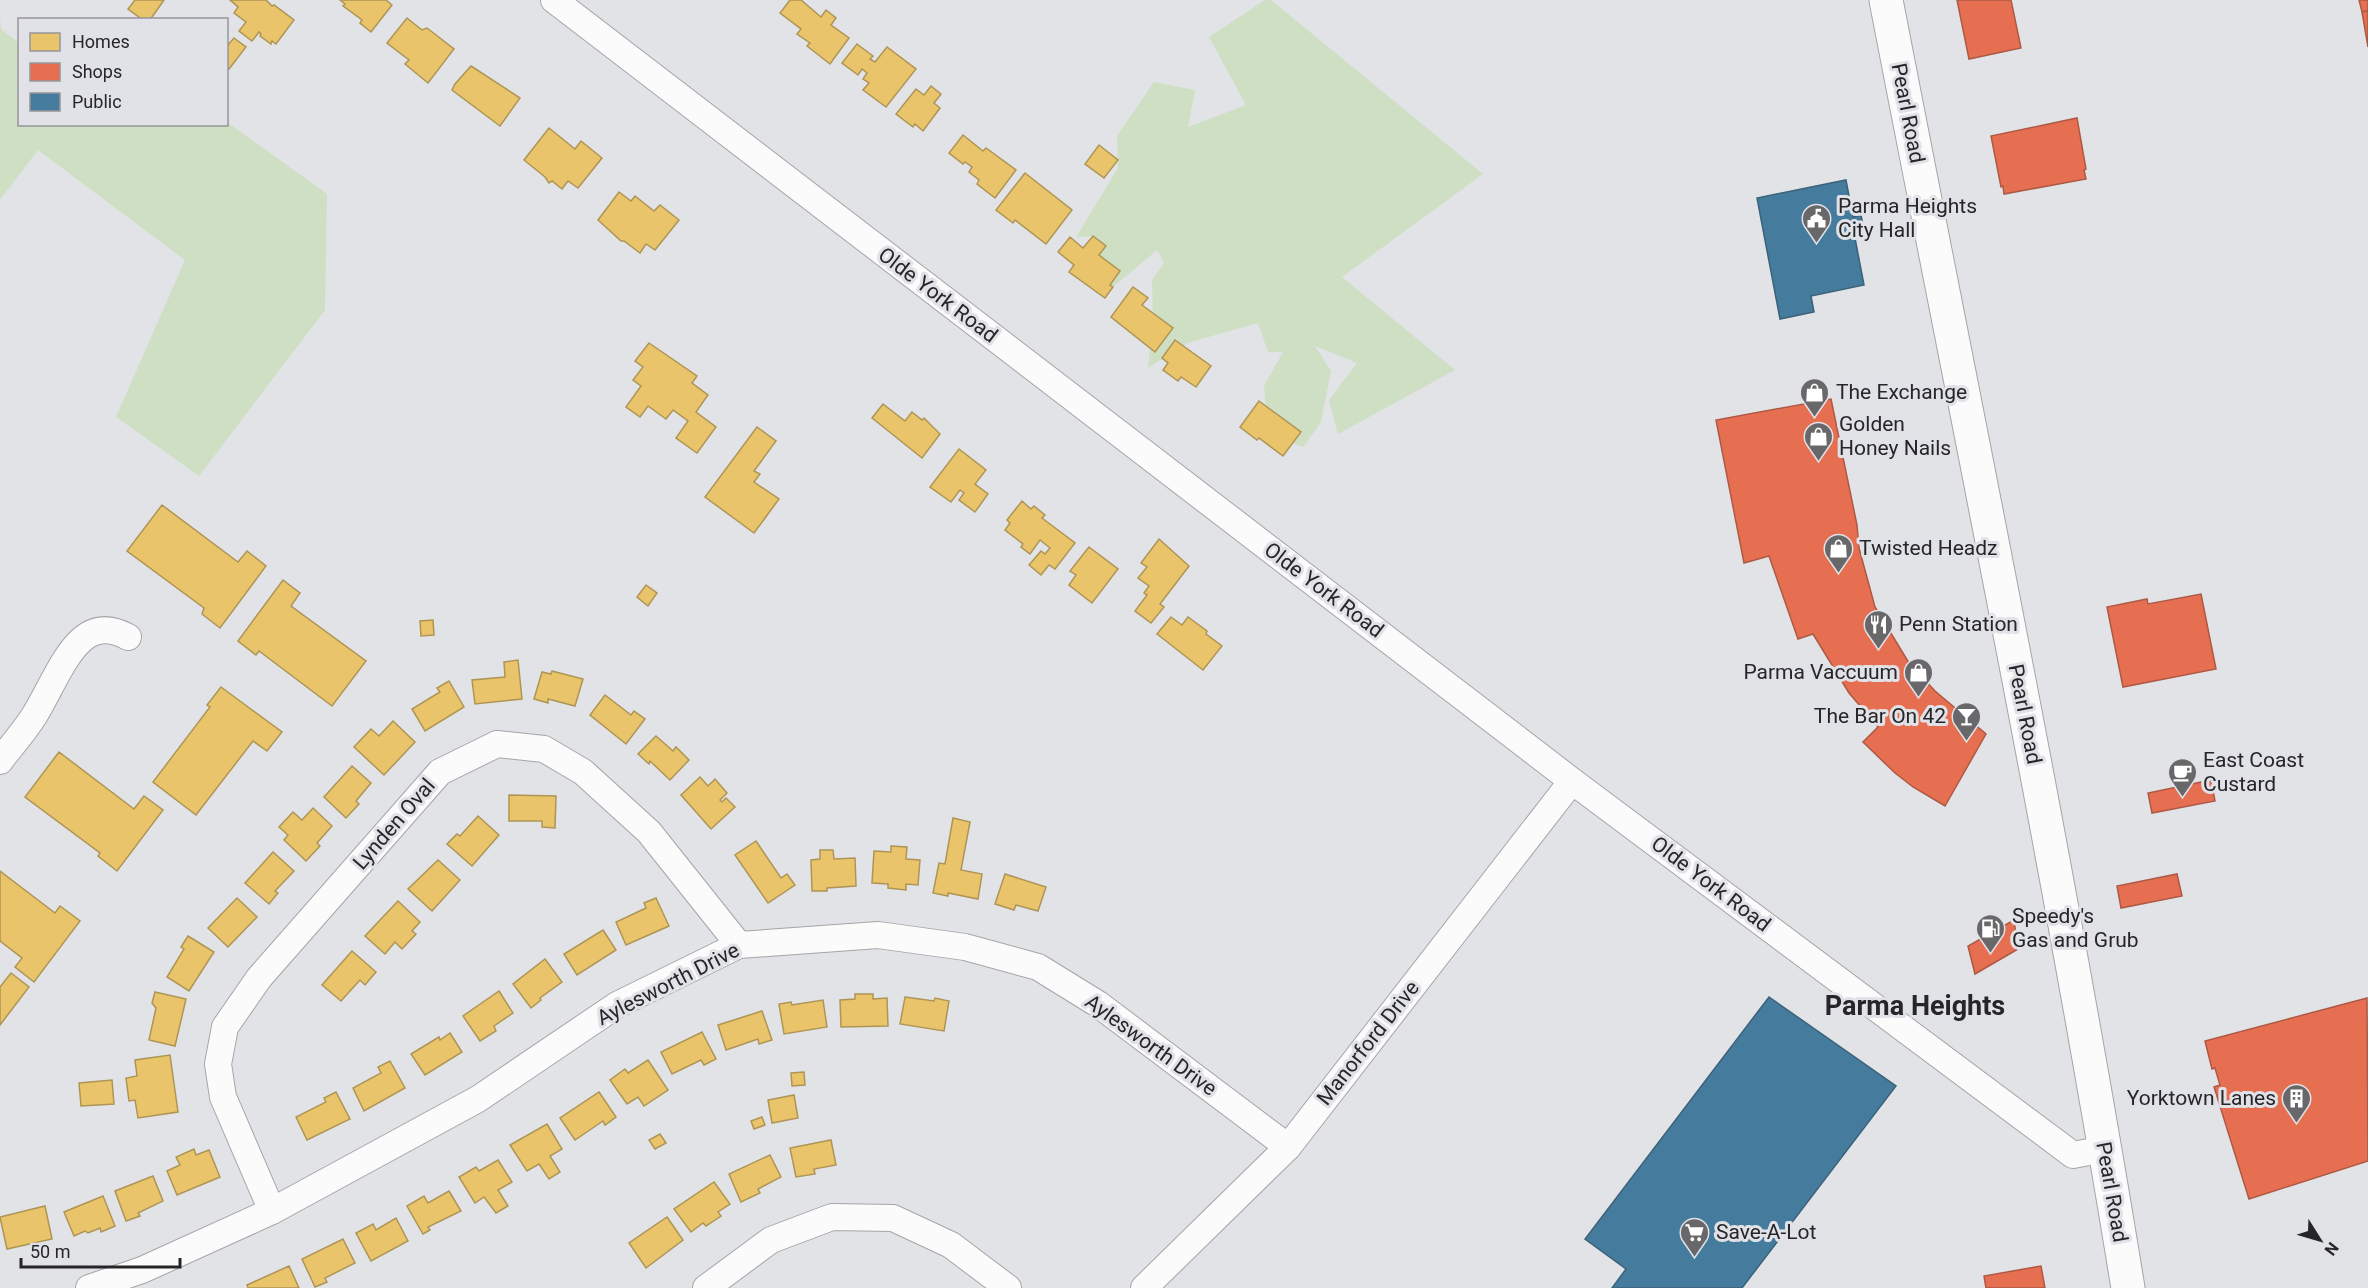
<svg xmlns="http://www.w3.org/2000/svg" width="2368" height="1288" font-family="Roboto,sans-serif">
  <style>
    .green { fill: #cedfc4 }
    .homes { fill: #e9c46a; stroke: #ae9556; stroke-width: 1.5 }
    .shops { fill: #e76f51; stroke: #ad5945; stroke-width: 1.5 }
    .public { fill: #457b9d; stroke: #3c627a; stroke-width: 1.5 }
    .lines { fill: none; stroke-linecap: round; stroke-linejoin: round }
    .minor-casing { stroke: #a4a5a7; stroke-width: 28 }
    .major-casing { stroke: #a4a5a7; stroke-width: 35 }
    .minor { stroke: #fbfbfb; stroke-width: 26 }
    .major { stroke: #fbfbfb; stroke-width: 33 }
    .labels { text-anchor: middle; stroke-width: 6; stroke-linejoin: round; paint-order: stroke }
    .street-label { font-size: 21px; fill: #262628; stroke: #e1e2e7 }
    .poi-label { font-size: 21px; fill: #262628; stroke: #e1e2e7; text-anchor: start }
    .district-label { font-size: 27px; font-weight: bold; fill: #262628; stroke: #e1e2e7 }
  </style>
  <rect width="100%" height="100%" fill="#e2e3e6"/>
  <!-- green -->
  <g class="green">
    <polygon points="1265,0 1271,0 1483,174 1342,277 1455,370 1338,434 1329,400 1357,363 1315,346 1331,371 1321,422 1303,447 1268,434 1264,386 1283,352 1268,352 1258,323 1187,343 1148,368 1153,318 1152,280 1164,263 1157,250 1113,287 1110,285 1120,271 1099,255 1106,246 1093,236 1076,237 1118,168 1117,136 1154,82 1195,90 1188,127 1246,105 1209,37"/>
    <polygon points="0,16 1,29 19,43 20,124 226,124 227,122 327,194 325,310 199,476 116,417 185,260 38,150 0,200"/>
  </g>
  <!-- homes -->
  <g class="homes">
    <polygon points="135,0 164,0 150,20 143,20 128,9"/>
    <polygon points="230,0 266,0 272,6 274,5 294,20 276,44 272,41 271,44 260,36 261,34 259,32 252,41 239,31 246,22 234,13 238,7"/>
    <polygon points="340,0 386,0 392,5 371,32 360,23 362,20 343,6 345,4"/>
    <polygon points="790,0 801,0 821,17 826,10 836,18 831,25 849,38 830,64 807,46 810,43 797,34 801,29 780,13"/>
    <polygon points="407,18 422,30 427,28 454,49 428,83 405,64 409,60 387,43"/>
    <polygon points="234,38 246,47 229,69 226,68 226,47"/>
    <polygon points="857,44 873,56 870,59 875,62 887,47 916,69 886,107 863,90 869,83 863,79 867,73 862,69 858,75 842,63"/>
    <polygon points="471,66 520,98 500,126 452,90 455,84"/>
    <polygon points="931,86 941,94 934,103 940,108 923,131 915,124 913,127 896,114 916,89 924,95"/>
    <polygon points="549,128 575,149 581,141 602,158 578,188 568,181 562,189 552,181 549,183 545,177 524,160"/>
    <polygon points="963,135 983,151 986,148 1016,170 995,198 977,184 979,180 969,172 972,167 965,162 963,164 949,153"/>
    <polygon points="1099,145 1118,160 1104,178 1085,164"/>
    <polygon points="1025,173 1072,210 1046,244 1015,220 1013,223 996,210"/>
    <polygon points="619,192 631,201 635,196 654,211 660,205 679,220 655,250 646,244 640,253 624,241 621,241 598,220"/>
    <polygon points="1093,236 1106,246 1099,255 1120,271 1110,285 1113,287 1105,298 1069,272 1074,265 1058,252 1070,237 1083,248"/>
    <polygon points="1133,287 1148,298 1142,305 1173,328 1155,352 1111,317"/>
    <polygon points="1175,340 1211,366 1196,387 1181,377 1178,381 1163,370 1168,363 1162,358"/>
    <polygon points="649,343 697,376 692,383 708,395 696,412 716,427 697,453 676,438 688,421 673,410 666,419 648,406 640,417 626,407 641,386 633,380 643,367 635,361"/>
    <polygon points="1259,401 1301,432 1283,456 1259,438 1257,440 1240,427"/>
    <polygon points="883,404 905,421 912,412 922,420 924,418 940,434 922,458 872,418"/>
    <polygon points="757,427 776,441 754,471 760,474 754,482 779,499 754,533 705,497"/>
    <polygon points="959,449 986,470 975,484 988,494 975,512 959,500 964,493 960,490 951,502 930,487"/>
    <polygon points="1022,501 1031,509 1034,506 1045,515 1042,518 1075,543 1055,569 1049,565 1041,575 1029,565 1041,551 1045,554 1050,548 1040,540 1030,554 1021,547 1023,544 1005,530 1010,523 1007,520"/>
    <polygon points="162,505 238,562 247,551 266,566 220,628 202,614 204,608 127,551"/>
    <polygon points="1159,539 1189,566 1160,604 1164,607 1151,623 1135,611 1147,595 1144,593 1149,586 1138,578 1147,567 1141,563"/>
    <polygon points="1089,547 1118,569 1092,603 1069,585 1076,575 1070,571"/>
    <polygon points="283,580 300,593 291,606 366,661 332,706 259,651 256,655 238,641"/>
    <polygon points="646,585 657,593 648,606 637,597"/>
    <polygon points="1171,617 1182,625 1188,617 1207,631 1206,634 1222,646 1203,670 1157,634"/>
    <polygon points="433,620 434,635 421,636 420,621"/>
    <polygon points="518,660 522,699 475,704 472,680 505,677 504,662"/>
    <polygon points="552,671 583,679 575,706 548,699 548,703 534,699 542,672 551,674"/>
    <polygon points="449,681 464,707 425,731 412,709 440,692 437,688"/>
    <polygon points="221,687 282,732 267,751 253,741 196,815 153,782 210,707 207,705"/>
    <polygon points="605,695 631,715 634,711 645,719 626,744 590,715"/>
    <polygon points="393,721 415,742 384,775 354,747 371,729 379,736"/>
    <polygon points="656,736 673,751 676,747 689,760 670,780 650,761 649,764 638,754"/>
    <polygon points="59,752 134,809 144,796 163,810 117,871 98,856 100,853 25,797"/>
    <polygon points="352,766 371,783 356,801 359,804 346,818 324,797"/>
    <polygon points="700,777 708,786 715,779 727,793 720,800 722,802 726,798 735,807 711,829 681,795"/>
    <polygon points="509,795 556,796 555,828 542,827 542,821 509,821"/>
    <polygon points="313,808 332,826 317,843 320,846 306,861 284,840 288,835 279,827 293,812 302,820"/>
    <polygon points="478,816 499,835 472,866 447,844 457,834 460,836"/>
    <polygon points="953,818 970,822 961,870 982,874 978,899 948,893 948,896 933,893 939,863 945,864"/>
    <polygon points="756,841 781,878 787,874 795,885 768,903 735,855"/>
    <polygon points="891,846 907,847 906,859 920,860 918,885 906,884 906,890 888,888 888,884 872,883 874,851 891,852"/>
    <polygon points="820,850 833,850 834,859 855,858 856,886 827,888 827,891 812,891 811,860 820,859"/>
    <polygon points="273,852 294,871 275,891 278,893 269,904 245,883"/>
    <polygon points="438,860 460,880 432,911 408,889"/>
    <polygon points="0,871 55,913 60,906 80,921 34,982 15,967 22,958 0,941"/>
    <polygon points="1005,874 1046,887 1038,911 1016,905 1014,910 995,904"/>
    <polygon points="237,898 257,917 228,947 208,928"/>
    <polygon points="656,898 669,926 626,945 616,922 646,908 644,903"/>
    <polygon points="398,901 420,922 412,931 416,934 402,949 395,942 385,954 365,936"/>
    <polygon points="603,930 616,950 577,975 564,954"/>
    <polygon points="188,936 214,952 189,991 167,977 184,949 181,947"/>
    <polygon points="352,951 376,972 365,985 360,980 341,1001 322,985"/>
    <polygon points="545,959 562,982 540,998 541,1000 531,1008 513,984"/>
    <polygon points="11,973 29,987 0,1025 0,987"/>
    <polygon points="499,991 513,1013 494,1026 496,1031 480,1041 463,1016"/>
    <polygon points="155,992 186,999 175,1046 149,1040 156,1008 152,1003"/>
    <polygon points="855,994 873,994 873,999 887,998 888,1026 841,1027 840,1000 855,999"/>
    <polygon points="905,997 934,1001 935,998 949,1001 944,1031 900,1024"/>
    <polygon points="823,1000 827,1027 784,1034 779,1004 791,1002 792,1005"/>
    <polygon points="762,1011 772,1040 759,1044 758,1039 726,1050 718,1025"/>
    <polygon points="702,1032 716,1059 704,1065 701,1060 672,1074 661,1052"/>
    <polygon points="450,1033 462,1052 425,1075 411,1054 439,1037 440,1040"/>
    <polygon points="170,1055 178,1112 138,1118 135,1100 129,1101 126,1078 137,1076 135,1060"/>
    <polygon points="648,1060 668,1090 644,1106 638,1097 627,1104 610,1080 625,1069 628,1073"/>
    <polygon points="390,1061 405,1088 364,1111 353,1088 381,1073 378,1067"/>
    <polygon points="804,1072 805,1085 792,1086 791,1073"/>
    <polygon points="112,1080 114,1104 81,1106 79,1083"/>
    <polygon points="336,1092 350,1119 307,1140 296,1117 326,1102 324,1098"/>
    <polygon points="599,1092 616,1117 605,1125 603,1121 575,1140 560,1118"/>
    <polygon points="794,1095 798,1118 772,1123 768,1100"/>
    <polygon points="762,1117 765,1125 754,1129 751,1121"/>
    <polygon points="547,1124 562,1149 550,1156 560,1172 549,1179 539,1164 527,1171 510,1145"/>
    <polygon points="660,1134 666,1143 655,1149 649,1140"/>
    <polygon points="831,1140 836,1165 814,1169 815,1174 796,1177 790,1148"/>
    <polygon points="194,1149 196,1155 209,1150 220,1177 177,1195 167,1171 180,1165 176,1157"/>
    <polygon points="770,1155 781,1177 758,1189 760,1193 741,1202 729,1174"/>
    <polygon points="498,1160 512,1182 498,1190 508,1206 496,1213 484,1197 475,1203 459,1177 476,1167 479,1171"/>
    <polygon points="153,1176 163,1201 138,1213 140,1216 126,1221 115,1191"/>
    <polygon points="714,1182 730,1204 718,1212 721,1216 706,1226 703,1223 691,1232 674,1209"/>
    <polygon points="449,1191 461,1211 428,1227 430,1230 423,1234 407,1206 424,1196 428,1203"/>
    <polygon points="103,1196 115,1226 101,1232 100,1228 88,1233 85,1231 74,1236 64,1212"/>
    <polygon points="45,1206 52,1239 7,1249 0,1217"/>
    <polygon points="667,1217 683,1240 646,1268 629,1243"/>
    <polygon points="396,1218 408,1241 371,1261 356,1233 373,1224 376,1230"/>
    <polygon points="343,1239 355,1263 325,1278 327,1282 315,1287 302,1259"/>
    <polygon points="289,1266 299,1288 248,1288 247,1285"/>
  </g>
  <!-- shops -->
  <g class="shops">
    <polygon points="1957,0 2011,0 2021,48 1969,59"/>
    <polygon points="2359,0 2368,0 2368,11 2362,12"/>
    <polygon points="2368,11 2368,47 2362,12"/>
    <polygon points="2077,118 2086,169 2084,170 2086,179 2004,194 2003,186 2001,187 1991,136"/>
    <polygon points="1831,399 1857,525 1859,548 1875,607 1909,663 1935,691 1986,734 1945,806 1913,787 1895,773 1863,742 1878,727 1849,693 1813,634 1798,639 1769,556 1744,563 1716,420"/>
    <polygon points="2201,594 2216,669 2123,687 2107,607 2147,599 2148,604"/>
    <polygon points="2211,780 2215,801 2152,813 2148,793"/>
    <polygon points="2177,874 2182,896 2121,908 2117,886"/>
    <polygon points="2014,920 2018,949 1975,974 1968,946"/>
    <polygon points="2367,998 2368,1161 2249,1199 2214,1087 2220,1085 2215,1068 2212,1069 2205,1041"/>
    <polygon points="2041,1266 2045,1288 1986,1288 1984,1276"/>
  </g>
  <!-- public -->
  <g class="public">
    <polygon points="1846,180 1853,217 1861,215 1865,236 1855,238 1864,285 1811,296 1814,312 1780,319 1757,198"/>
    <polygon points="1769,997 1896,1086 1742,1288 1612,1288 1626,1269 1585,1239"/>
  </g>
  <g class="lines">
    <defs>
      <g id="minor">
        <polyline points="554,0 1572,781 2073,1155 2105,1149"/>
        <path d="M0,761C11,746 24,732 34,716C49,693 65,649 88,635C101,627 115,630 128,637"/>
        <polyline points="272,1211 223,1097 218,1064 225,1027 259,978 440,772 497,744 544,749 583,772 649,832 739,945"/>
        <polyline points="89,1288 142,1270 272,1211 478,1099 617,1005 739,945 878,935 965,947 1038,967 1098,1004 1288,1147"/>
        <polyline points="706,1288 771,1240 832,1217 893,1218 951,1245 1008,1288"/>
        <polyline points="1144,1288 1288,1147 1572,781"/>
      </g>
      <path id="major" d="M1886,0C1969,429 2058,857 2128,1288"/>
    </defs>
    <!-- minor casing -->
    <use href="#minor" class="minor-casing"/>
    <!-- major casing -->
    <use href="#major" class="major-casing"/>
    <!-- minor -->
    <use href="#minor" class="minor"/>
    <!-- major -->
    <use href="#major" class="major"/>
  </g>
  <!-- icons -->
  <defs>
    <symbol id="civic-pin" viewBox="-11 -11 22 30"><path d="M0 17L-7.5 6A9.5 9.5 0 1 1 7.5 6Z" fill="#68686a" stroke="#e1e2e7"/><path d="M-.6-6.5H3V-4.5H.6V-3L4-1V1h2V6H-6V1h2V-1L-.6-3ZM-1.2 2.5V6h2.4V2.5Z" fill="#fff"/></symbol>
    <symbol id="shop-pin" viewBox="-11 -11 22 30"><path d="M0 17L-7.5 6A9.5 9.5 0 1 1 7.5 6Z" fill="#68686a" stroke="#e1e2e7"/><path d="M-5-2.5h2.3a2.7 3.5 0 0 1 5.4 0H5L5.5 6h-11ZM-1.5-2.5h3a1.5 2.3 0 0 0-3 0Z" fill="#fff"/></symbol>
    <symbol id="restaurant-pin" viewBox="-11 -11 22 30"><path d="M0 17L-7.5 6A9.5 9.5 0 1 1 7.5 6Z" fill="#68686a" stroke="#e1e2e7"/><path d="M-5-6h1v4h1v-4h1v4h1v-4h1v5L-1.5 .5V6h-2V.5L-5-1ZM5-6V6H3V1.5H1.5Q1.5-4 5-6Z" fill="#fff"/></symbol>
    <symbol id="bar-pin" viewBox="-11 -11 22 30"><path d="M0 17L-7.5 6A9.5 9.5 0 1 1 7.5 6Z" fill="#68686a" stroke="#e1e2e7"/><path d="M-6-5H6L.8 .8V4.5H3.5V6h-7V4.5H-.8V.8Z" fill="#fff"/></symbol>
    <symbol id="cafe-pin" viewBox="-11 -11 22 30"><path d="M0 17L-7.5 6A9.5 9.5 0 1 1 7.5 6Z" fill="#68686a" stroke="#e1e2e7"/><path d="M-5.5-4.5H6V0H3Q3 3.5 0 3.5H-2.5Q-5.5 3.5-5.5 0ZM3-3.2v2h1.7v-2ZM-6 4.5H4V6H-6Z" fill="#fff"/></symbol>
    <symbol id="fuel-pin" viewBox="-11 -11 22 30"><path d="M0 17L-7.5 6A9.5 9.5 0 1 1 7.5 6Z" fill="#68686a" stroke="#e1e2e7"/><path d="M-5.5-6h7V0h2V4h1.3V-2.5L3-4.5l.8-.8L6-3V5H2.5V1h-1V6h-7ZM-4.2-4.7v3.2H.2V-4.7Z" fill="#fff"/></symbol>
    <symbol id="building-pin" viewBox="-11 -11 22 30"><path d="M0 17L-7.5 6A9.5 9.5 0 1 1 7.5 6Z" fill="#68686a" stroke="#e1e2e7"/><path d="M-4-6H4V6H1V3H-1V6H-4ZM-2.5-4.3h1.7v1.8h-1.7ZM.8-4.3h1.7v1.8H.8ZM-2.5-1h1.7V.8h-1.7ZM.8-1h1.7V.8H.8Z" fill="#fff"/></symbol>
    <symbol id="supermarket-pin" viewBox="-11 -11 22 30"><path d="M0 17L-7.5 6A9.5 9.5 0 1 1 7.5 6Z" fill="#68686a" stroke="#e1e2e7"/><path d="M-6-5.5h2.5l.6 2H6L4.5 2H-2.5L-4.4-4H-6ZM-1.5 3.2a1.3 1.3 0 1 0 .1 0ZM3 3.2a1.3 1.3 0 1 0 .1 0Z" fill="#fff"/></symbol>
  </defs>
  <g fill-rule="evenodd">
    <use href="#civic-pin" x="1800" y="202" width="33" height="45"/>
    <use href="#shop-pin" x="1798" y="376" width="33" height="45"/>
    <use href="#shop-pin" x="1802" y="420" width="33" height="45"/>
    <use href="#shop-pin" x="1822" y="532" width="33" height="45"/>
    <use href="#restaurant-pin" x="1862" y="608" width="33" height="45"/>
    <use href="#shop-pin" x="1902" y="656" width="33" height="45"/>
    <use href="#bar-pin" x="1950" y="700" width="33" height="45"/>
    <use href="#cafe-pin" x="2166" y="756" width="33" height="45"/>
    <use href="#fuel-pin" x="1974" y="912" width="33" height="45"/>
    <use href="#building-pin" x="2280" y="1082" width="33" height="45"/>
    <use href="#supermarket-pin" x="1678" y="1216" width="33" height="45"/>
  </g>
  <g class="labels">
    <!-- street labels -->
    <g class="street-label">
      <text transform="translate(1908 113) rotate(79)" y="7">Pearl Road</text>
      <text transform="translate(938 295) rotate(37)" y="7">Olde York Road</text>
      <text transform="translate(1324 590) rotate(37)" y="7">Olde York Road</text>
      <text transform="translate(2025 714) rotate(79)" y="7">Pearl Road</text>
      <text transform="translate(394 824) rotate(-49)" y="7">Lynden Oval</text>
      <text transform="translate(1711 884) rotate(37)" y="7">Olde York Road</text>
      <text transform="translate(668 984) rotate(-27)" y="7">Aylesworth Drive</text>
      <text transform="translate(1368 1043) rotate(-52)" y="7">Manorford Drive</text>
      <text transform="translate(1151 1045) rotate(36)" y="7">Aylesworth Drive</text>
      <text transform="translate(2112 1192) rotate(80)" y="7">Pearl Road</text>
    </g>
    <!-- poi labels -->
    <g class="poi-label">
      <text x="1838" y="213">Parma Heights<tspan x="1838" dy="24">City Hall</tspan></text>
      <text x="1836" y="399">The Exchange</text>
      <text x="1839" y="431">Golden<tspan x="1839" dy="24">Honey Nails</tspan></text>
      <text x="1859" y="555">Twisted Headz</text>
      <text x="1899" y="631">Penn Station</text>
      <text x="1898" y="679" text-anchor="end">Parma Vaccuum</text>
      <text x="1946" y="723" text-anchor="end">The Bar On 42</text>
      <text x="2203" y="767">East Coast<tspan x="2203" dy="24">Custard</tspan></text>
      <text x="2012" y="923">Speedy's<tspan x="2012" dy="24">Gas and Grub</tspan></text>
      <text x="2276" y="1105" text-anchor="end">Yorktown Lanes</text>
      <text x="1716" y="1239">Save-A-Lot</text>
    </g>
    <!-- district labels -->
    <g class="district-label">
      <text x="1915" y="1015">Parma Heights</text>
    </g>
  </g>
  <!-- legend -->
  <rect x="18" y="18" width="210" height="108" fill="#e1e2e7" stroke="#96979b" stroke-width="1.5"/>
  <rect x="30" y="33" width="30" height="18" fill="#e9c46a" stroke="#96979b" stroke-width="1.5"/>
  <text x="72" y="48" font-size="18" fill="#262628">Homes</text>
  <rect x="30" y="63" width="30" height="18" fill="#e76f51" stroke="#96979b" stroke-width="1.5"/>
  <text x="72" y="78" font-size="18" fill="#262628">Shops</text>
  <rect x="30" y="93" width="30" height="18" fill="#457b9d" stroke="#96979b" stroke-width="1.5"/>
  <text x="72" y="108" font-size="18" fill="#262628">Public</text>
  <!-- north arrow -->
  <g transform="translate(2320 1240) rotate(127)" stroke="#e1e2e7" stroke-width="4.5" paint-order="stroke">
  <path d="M0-4.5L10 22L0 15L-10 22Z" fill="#262628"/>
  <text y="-9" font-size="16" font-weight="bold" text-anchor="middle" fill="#262628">N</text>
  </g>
  <!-- scale -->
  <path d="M21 1258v9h159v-9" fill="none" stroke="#262628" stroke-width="3"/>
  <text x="30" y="1258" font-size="18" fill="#262628" stroke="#e1e2e7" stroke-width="4.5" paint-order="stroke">50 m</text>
</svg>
